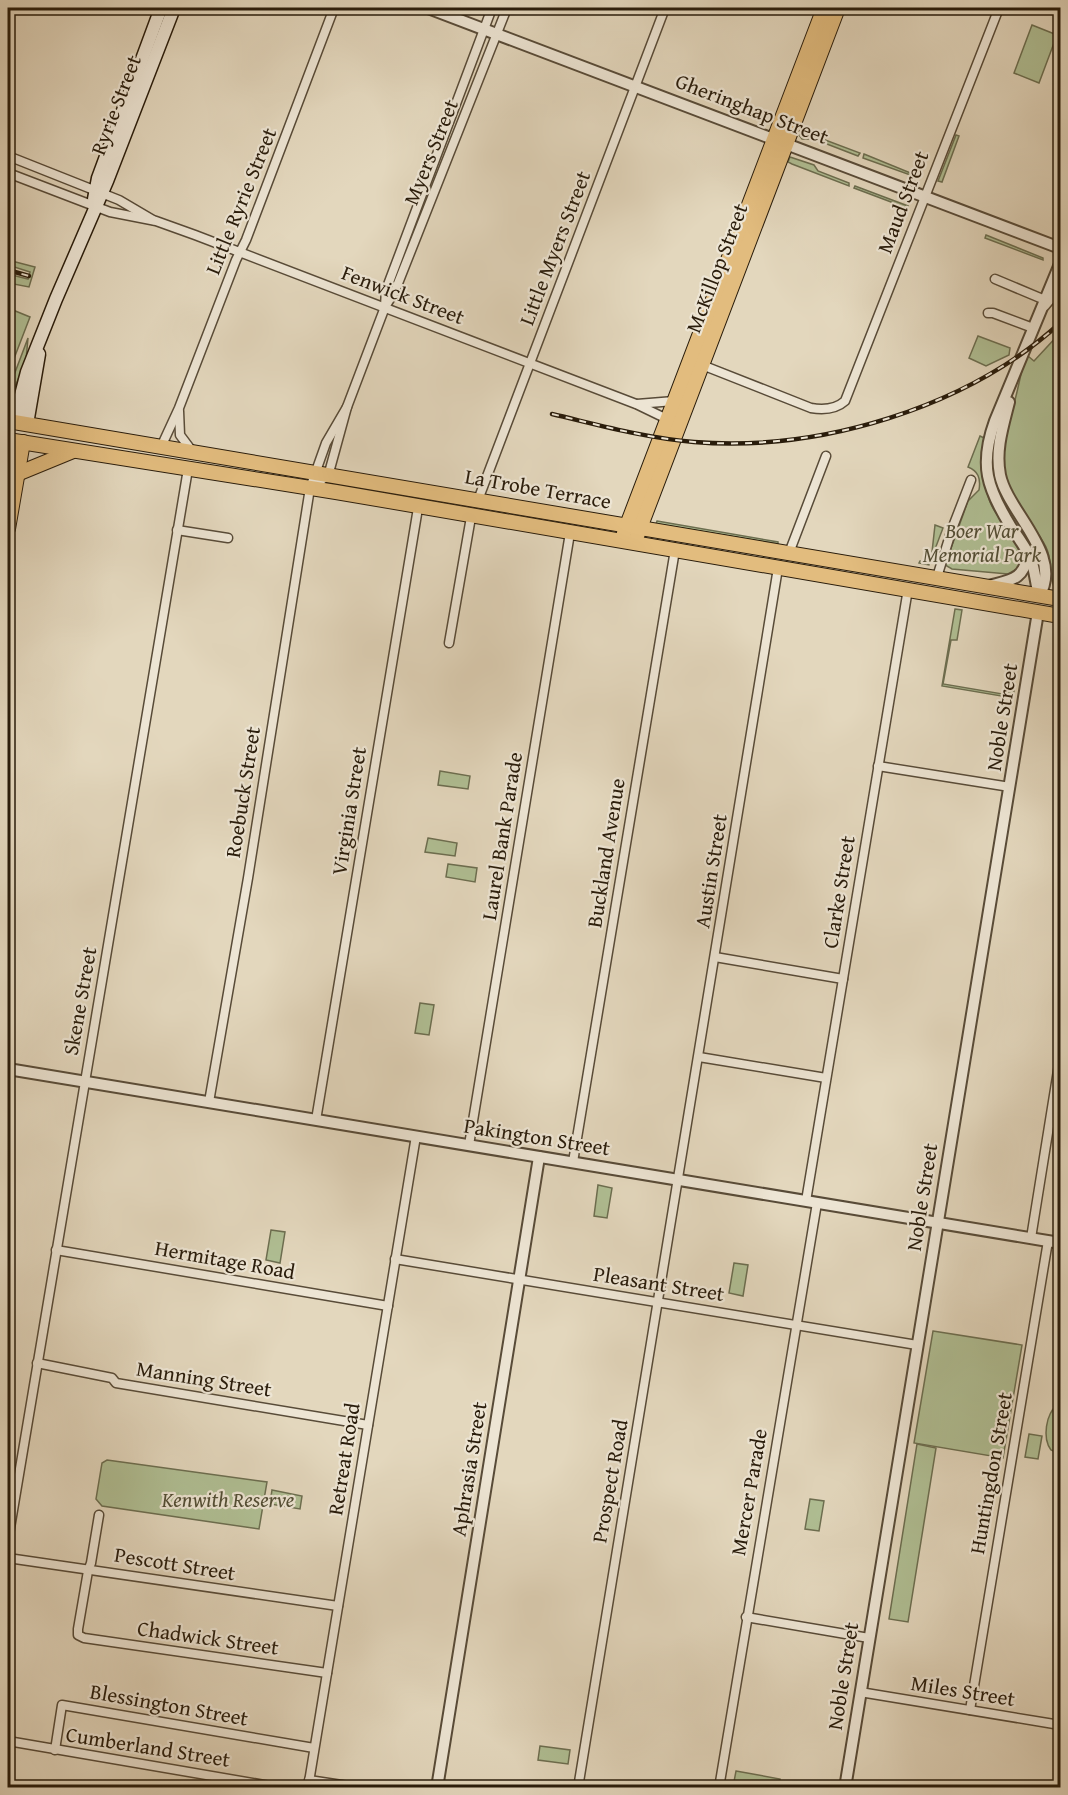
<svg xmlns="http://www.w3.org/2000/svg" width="1068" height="1795" font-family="'Gentium Book Plus',serif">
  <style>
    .green { fill: #b0bf94; stroke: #6c6e50; stroke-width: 1.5 }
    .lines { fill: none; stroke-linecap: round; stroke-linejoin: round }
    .minor-casing { stroke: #584b38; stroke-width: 11 }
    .tertiary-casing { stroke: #584b38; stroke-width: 14 }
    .secondary-casing { stroke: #291c0b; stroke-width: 15 }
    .primary-casing { stroke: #291c0b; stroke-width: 16 }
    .trunk-casing { stroke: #291c0b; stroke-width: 16 }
    .minor { stroke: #ede5d4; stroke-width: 8 }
    .tertiary { stroke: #ede5d4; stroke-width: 10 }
    .secondary { stroke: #ede5d4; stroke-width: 12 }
    .primary { stroke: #e2bc7e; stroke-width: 14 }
    .trunk { stroke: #e2bc7e; stroke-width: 14 }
    .rail-casing { stroke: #291c0b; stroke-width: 4.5 }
    .rail { stroke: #ede5d4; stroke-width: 2; stroke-dasharray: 7; stroke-linecap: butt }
    .labels { text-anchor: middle; stroke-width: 4.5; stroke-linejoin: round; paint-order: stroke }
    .street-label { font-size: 21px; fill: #291c0b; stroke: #ede5d4 }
    .park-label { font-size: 21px; font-style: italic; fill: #524d34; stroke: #ede5d4 }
  </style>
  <rect width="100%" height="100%" fill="#e3d7bd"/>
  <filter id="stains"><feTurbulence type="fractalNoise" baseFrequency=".00333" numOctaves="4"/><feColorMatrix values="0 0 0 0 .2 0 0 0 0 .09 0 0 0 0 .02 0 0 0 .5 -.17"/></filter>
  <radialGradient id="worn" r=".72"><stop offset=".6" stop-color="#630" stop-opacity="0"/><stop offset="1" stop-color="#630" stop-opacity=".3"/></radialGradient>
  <!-- green -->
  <g class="green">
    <polygon points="1032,25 1057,35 1039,83 1014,73"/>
    <polygon points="804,132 860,153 858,156 814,139 802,139 799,135"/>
    <polygon points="956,135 959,136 942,182 938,181"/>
    <polygon points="864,154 913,174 913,176 863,158"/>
    <polygon points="790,157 814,165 818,171 849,183 849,186 792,164 788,162"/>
    <polygon points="855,186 908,206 907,208 854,188"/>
    <polygon points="986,235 1043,258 1043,260 985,238"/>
    <polygon points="8,260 35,267 29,287 8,283 8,274 28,279 30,272 8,265"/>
    <polygon points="8,308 30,317 10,369 8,368"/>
    <path d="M1060,333V592L1056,591C1049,581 1053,561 1046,547C1035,526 1018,509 1009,487C997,458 1009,425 1016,396C1019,384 1021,372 1025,360L1028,356L1034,361Z"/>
    <polygon points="978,336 1010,348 1009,355 986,366 969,358"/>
    <polygon points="28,338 26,360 8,404 8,391"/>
    <path d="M980,436L984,438C981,461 982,480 990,502C999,525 1030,546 1017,572L1015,570L1008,574L952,569L945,565L968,501L979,490C981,478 978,471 968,467Z"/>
    <polygon points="657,521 778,542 778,544 656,524"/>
    <polygon points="935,525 943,528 929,565 919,563 920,561 926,562 927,556 932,552"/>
    <polygon points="955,609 962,610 957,640 951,640 943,684 1008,695 1009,689 1013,690 1015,683 1013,698 942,686"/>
    <polygon points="440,771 470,776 468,789 438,785"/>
    <polygon points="428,838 457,843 455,856 425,852"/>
    <polygon points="448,864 477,868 475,882 446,877"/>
    <polygon points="420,1003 434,1005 429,1035 415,1033"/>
    <polygon points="598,1185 612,1188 607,1218 594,1216"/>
    <polygon points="271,1230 285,1232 280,1263 266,1260"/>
    <polygon points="734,1263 748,1265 743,1296 729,1293"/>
    <polygon points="933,1331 1022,1345 1003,1458 914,1443"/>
    <path d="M1057,1405H1060V1409L1057,1411L1060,1412V1445L1053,1444L1060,1449V1454L1051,1450C1042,1438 1046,1414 1057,1405Z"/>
    <polygon points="1029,1434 1042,1436 1038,1459 1025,1457"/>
    <polygon points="917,1444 936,1448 908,1622 889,1619"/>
    <polygon points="107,1460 267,1482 259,1529 102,1506 96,1499 102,1463"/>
    <polygon points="272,1490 302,1496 300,1509 270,1504"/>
    <polygon points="810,1499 824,1501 819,1531 805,1529"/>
    <polygon points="540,1746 570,1750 568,1764 538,1760"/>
    <polygon points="736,1771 780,1779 779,1787 733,1787"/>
  </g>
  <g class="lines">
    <defs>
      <g id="minor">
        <polyline points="8,156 119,200 153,220"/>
        <polyline points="8,173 110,212 156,221 195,235 636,404 667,419"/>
        <polyline points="995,279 1045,300"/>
        <polyline points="385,306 386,290 492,8"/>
        <polyline points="1045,306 1060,288"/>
        <polyline points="988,313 993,313 1033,328"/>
        <path d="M702,365L811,408C823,410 835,410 845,401L999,8"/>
        <polyline points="637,404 674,401"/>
        <polyline points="179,411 180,435 192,451"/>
        <polyline points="161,447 179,408 236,260 246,240 334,8"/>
        <polyline points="310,488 323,479 330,469 347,407 385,307 395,291 507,8"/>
        <polyline points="478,500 665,8"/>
        <polyline points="177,530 228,538"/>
        <polyline points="789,553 826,456"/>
        <polyline points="937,577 952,529 971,480"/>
        <polyline points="449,643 471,517"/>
        <polyline points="878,766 1010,787"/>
        <polyline points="715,957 843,979"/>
        <polyline points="699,1057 826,1078"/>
        <polyline points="209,1102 248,878 310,488 326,443 347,407"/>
        <polyline points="316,1120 418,508"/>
        <polyline points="469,1145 570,533"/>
        <polyline points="573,1162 675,550"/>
        <polyline points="806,1201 908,589"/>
        <polyline points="1031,1238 1060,1058"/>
        <polyline points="56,1250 388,1306"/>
        <polyline points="395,1259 917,1345"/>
        <polyline points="37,1363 112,1378 116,1383 368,1425"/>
        <polyline points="99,1515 91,1563 88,1571 78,1629 78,1635 84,1638 327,1673"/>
        <polyline points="8,1540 188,469"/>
        <polyline points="8,1558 338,1606"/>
        <polyline points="746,1617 869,1638"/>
        <polyline points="860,1692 1060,1725"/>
        <polyline points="970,1710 1048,1241"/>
        <polyline points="8,1741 282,1788"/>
        <polyline points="55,1750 62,1705 314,1748"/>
        <polyline points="309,1780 362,1788"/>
        <polyline points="308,1788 416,1136"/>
        <polyline points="578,1788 778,568"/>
        <polyline points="719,1788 817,1203"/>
      </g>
      <g id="tertiary">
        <polyline points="428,8 1060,248"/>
        <path d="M1009,402C1003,426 995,450 1000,475C1008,513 1064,555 1039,596"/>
        <path d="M989,586C1011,580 1024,580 1028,554"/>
        <path d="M1039,596C1036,584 1035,571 1031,559C1026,548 1018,537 1011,527C987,488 979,465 995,421L1060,264"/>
        <polyline points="8,1069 1060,1243"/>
        <polyline points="437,1788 539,1157"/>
        <polyline points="845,1788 1038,612"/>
      </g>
      <g id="secondary">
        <polyline points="94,199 98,178 161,8"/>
        <polyline points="19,423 20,399 27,372 56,299 107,181 174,8"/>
        <polyline points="27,424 39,354"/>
      </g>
      <g id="primary">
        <polyline points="17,474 73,451"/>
        <polyline points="8,529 23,442"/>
      </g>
      <g id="trunk">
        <polyline points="8,421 1060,599"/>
        <polyline points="8,440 336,492 1060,616"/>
        <polyline points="624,533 824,8"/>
        <polyline points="637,536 838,8"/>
      </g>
    </defs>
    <!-- minor casing -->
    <use href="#minor" class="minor-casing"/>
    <!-- tertiary casing -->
    <use href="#tertiary" class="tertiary-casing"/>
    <!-- secondary casing -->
    <use href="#secondary" class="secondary-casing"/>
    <!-- primary casing -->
    <use href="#primary" class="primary-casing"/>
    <!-- trunk casing -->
    <use href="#trunk" class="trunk-casing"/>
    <!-- minor -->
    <use href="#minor" class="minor"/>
    <!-- tertiary -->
    <use href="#tertiary" class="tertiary"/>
    <!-- secondary -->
    <use href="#secondary" class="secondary"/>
    <!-- primary -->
    <use href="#primary" class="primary"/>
    <!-- trunk -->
    <use href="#trunk" class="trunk"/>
    <defs>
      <g id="rail">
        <polyline points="8,270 29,276"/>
        <path d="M552,414C599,425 645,438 694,442C819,452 967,408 1060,323"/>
      </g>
    </defs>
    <!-- rail casing -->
    <use href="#rail" class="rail-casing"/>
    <!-- rail -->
    <use href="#rail" class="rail"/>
  </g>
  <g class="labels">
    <!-- street labels -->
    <g class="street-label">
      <text transform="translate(116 105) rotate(-69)" y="7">Ryrie Street</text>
      <text transform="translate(752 109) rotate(21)" y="7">Gheringhap Street</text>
      <text transform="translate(431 152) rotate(-68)" y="7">Myers Street</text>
      <text transform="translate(241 201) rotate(-68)" y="7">Little Ryrie Street</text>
      <text transform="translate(903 202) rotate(-69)" y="7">Maud Street</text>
      <text transform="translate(555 248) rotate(-69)" y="7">Little Myers Street</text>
      <text transform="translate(717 268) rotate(-69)" y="7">McKillop Street</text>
      <text transform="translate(403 295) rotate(21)" y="7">Fenwick Street</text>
      <text transform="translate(538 489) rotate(10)" y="7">La Trobe Terrace</text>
      <text transform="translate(1002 717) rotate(-81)" y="7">Noble Street</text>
      <text transform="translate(243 792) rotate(-81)" y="7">Roebuck Street</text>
      <text transform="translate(349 811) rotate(-81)" y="7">Virginia Street</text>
      <text transform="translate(502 836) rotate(-81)" y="7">Laurel Bank Parade</text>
      <text transform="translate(606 853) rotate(-81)" y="7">Buckland Avenue</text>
      <text transform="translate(711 871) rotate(-81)" y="7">Austin Street</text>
      <text transform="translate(839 892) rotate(-81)" y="7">Clarke Street</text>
      <text transform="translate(80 1001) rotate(-80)" y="7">Skene Street</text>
      <text transform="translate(537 1137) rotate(9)" y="7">Pakington Street</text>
      <text transform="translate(922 1197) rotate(-81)" y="7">Noble Street</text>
      <text transform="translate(225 1260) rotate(10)" y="7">Hermitage Road</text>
      <text transform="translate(659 1284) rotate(9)" y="7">Pleasant Street</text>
      <text transform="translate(204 1379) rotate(9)" y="7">Manning Street</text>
      <text transform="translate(344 1459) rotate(-81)" y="7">Retreat Road</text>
      <text transform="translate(469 1469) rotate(-81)" y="7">Aphrasia Street</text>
      <text transform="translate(991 1473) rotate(-80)" y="7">Huntingdon Street</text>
      <text transform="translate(610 1481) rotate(-80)" y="7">Prospect Road</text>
      <text transform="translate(749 1492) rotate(-80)" y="7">Mercer Parade</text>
      <text transform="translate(175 1564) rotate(9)" y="7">Pescott Street</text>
      <text transform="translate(208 1638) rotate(8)" y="7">Chadwick Street</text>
      <text transform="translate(843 1676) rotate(-81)" y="7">Noble Street</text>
      <text transform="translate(963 1691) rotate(9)" y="7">Miles Street</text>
      <text transform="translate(169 1705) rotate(10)" y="7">Blessington Street</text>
      <text transform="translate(148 1747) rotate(9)" y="7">Cumberland Street</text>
    </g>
    <!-- park labels -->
    <g class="park-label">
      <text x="982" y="538">Boer War<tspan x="982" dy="24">Memorial Park</tspan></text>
      <text x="228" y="1507">Kenwith Reserve</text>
    </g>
  </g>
  <!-- margin -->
  <rect width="1068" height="1795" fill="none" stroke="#e3d7bd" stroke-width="30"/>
  <rect x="9" y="9" width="1050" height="1777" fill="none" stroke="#291c0b" stroke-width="3"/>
  <rect x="15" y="15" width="1038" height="1765" fill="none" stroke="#291c0b" stroke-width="1.5"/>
  <rect width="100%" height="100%" filter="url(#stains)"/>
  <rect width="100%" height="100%" fill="url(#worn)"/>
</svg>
